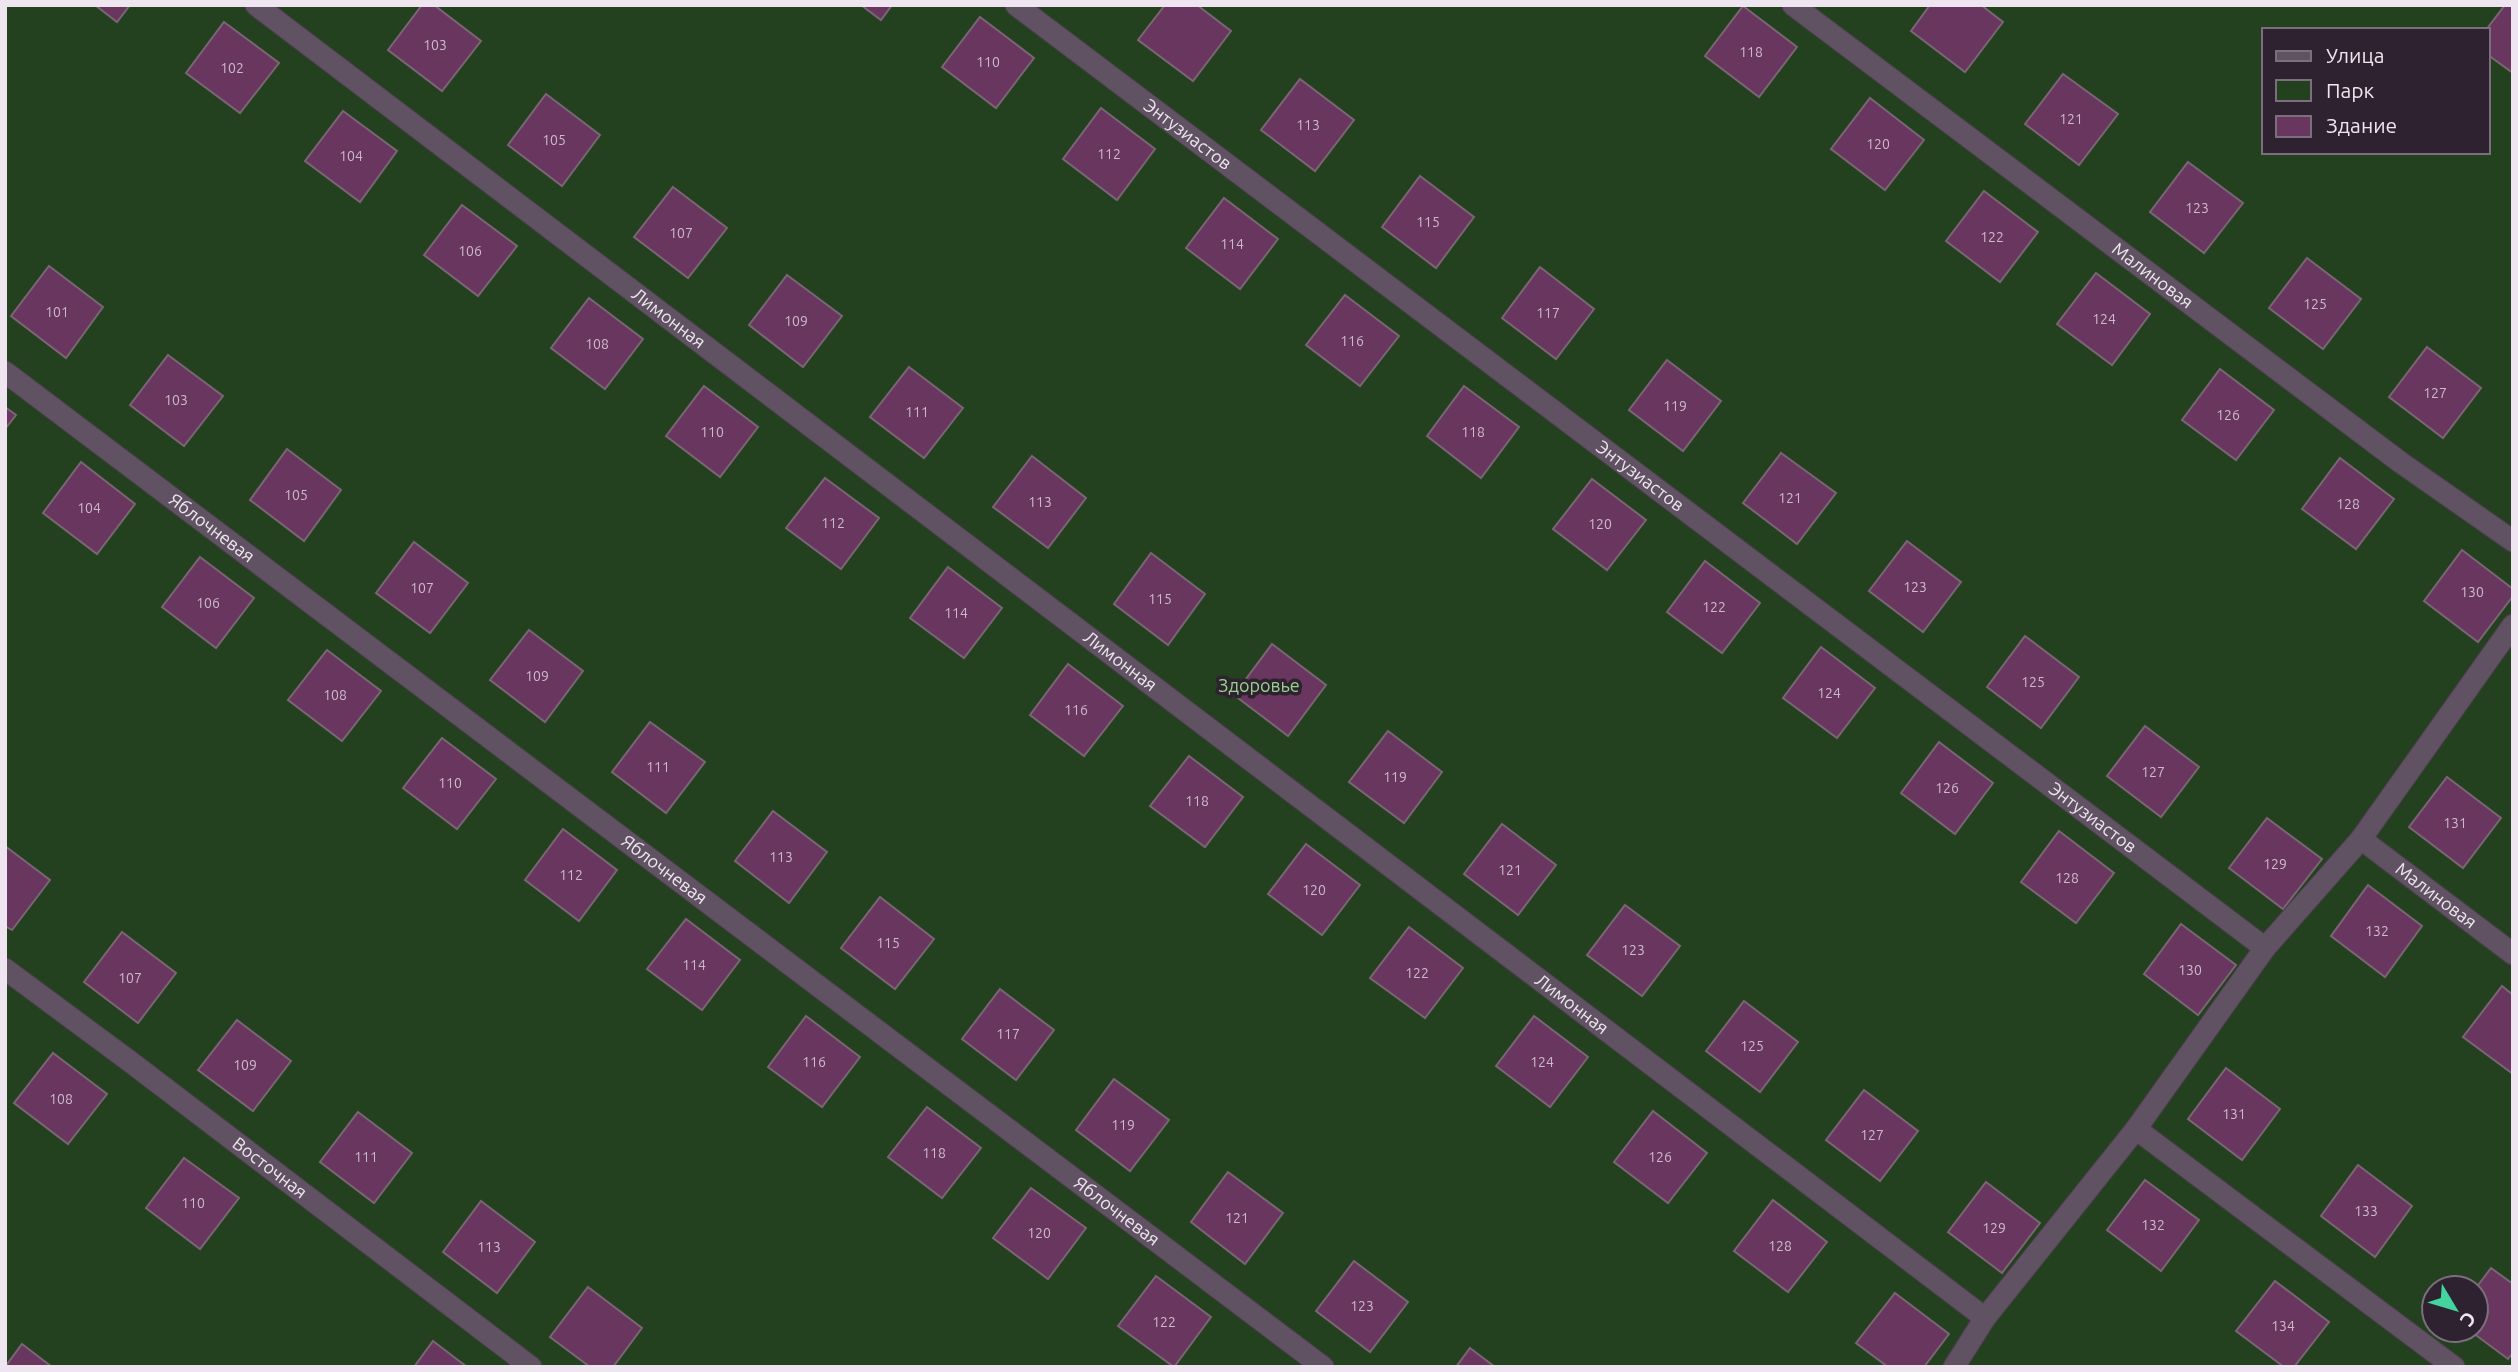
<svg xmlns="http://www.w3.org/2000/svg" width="2518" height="1372" font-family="Ubuntu,sans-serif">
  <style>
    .green { fill: #24411f; fill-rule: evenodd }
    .building { fill: #68365e; stroke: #7a6574; stroke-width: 2 }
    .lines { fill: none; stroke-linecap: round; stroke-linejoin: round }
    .minor-casing { stroke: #4a3f4c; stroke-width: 23 }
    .minor { stroke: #615263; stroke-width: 21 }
    .labels { text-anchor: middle; stroke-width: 7; stroke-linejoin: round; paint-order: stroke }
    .number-label { font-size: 14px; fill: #cdb9cc }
    .street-label { font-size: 18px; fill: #efe5f0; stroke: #2e2130 }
    .park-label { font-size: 18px; fill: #96d48a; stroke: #2e2130 }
  </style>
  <rect width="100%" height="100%" fill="#2e2130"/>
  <!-- green -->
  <path class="green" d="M5,5H2513V1367H5ZM2264,30H2488V152H2264ZM2434,1288H2476V1330H2434Z"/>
  <!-- building -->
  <g class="building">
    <polygon points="95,5 130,5 117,22"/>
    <polygon points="422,5 434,5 481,41 442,91 388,50"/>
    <polygon points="861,5 892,5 881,20"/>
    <polygon points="1165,5 1197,5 1231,31 1193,81 1138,40"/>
    <polygon points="1930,5 1981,5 2003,22 1965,72 1911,31"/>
    <polygon points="2505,5 2513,5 2513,73 2488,55 2488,30 2486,30"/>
    <polygon points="1743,6 1797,47 1759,97 1705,56"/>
    <polygon points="980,17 1034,58 996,108 942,67"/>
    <polygon points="224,22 279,63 240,113 186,73"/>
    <polygon points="2063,74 2118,114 2079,165 2025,124"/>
    <polygon points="1300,79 1354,120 1315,171 1261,130"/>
    <polygon points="546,94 600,135 562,186 508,145"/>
    <polygon points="1870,98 1924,140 1885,190 1831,149"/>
    <polygon points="1101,108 1155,149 1117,200 1063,159"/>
    <polygon points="343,111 397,151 360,202 305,161"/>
    <polygon points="2188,162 2243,203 2204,253 2150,212"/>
    <polygon points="1420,176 1474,217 1436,268 1382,227"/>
    <polygon points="673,187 727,228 688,278 634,237"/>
    <polygon points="1984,191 2038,232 2000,282 1946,241"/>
    <polygon points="1224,198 1278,239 1240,289 1186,248"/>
    <polygon points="462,205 517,246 478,296 424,255"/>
    <polygon points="2307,258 2361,299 2323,349 2269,308"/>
    <polygon points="49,266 103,307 66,358 11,316"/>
    <polygon points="1540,267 1594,309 1556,359 1502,318"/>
    <polygon points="2096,273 2150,314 2112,365 2057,324"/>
    <polygon points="787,275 842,316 803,367 749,325"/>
    <polygon points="1345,295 1399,336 1360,386 1306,345"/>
    <polygon points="589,298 643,339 605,389 551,348"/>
    <polygon points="2427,347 2481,388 2443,438 2389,397"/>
    <polygon points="168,355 223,396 184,446 130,405"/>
    <polygon points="1667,360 1721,401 1683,451 1629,410"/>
    <polygon points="909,367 963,408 924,458 870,417"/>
    <polygon points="2220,369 2274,410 2236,460 2182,420"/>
    <polygon points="704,386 758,427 720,477 666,436"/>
    <polygon points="1464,386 1519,427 1481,478 1427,436"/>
    <polygon points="5,407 16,415 5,429"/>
    <polygon points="287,449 341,490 304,541 250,500"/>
    <polygon points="1781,453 1836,493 1797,544 1743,503"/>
    <polygon points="1032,456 1086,498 1048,548 993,507"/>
    <polygon points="2340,458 2394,499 2356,549 2302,509"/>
    <polygon points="81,462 135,504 97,554 43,513"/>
    <polygon points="825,478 879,518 841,569 786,528"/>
    <polygon points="1592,479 1646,520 1607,570 1553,529"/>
    <polygon points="1907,541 1961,582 1923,632 1869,591"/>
    <polygon points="414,542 468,583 430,633 376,593"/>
    <polygon points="2462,550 2513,589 2513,596 2478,642 2424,601"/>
    <polygon points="1151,553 1205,594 1168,645 1114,604"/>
    <polygon points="200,557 254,598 216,648 162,607"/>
    <polygon points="1705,561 1760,603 1722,653 1667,612"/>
    <polygon points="948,567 1002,608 964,658 910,618"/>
    <polygon points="529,630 583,671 545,722 490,680"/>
    <polygon points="2025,636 2079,677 2041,728 1987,687"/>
    <polygon points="1272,644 1326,685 1288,736 1234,695"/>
    <polygon points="1821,647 1875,688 1837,738 1783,698"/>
    <polygon points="327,650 381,691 342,741 288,700"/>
    <polygon points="1068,664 1123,706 1084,756 1030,715"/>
    <polygon points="650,722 705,762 666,813 612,772"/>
    <polygon points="2145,726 2199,767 2161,817 2107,776"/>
    <polygon points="1388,731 1442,772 1404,823 1349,782"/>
    <polygon points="442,738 496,779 457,829 403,788"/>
    <polygon points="1939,742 1993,783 1955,834 1901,793"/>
    <polygon points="1189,756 1243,797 1205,847 1150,806"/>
    <polygon points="2447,777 2501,818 2463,868 2409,827"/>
    <polygon points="773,811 827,852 789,903 735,861"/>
    <polygon points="2267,818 2322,859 2283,909 2229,868"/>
    <polygon points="1502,824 1556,865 1518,915 1464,874"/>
    <polygon points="563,829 617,870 579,921 525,880"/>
    <polygon points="2059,831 2114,873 2076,923 2021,882"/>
    <polygon points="1306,844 1360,885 1322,935 1268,894"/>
    <polygon points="5,846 50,880 12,930 5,926"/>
    <polygon points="2368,885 2422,926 2385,977 2331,936"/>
    <polygon points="880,897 934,939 895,989 841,948"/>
    <polygon points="1625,905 1680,946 1642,996 1587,955"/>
    <polygon points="686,919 740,960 702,1010 647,969"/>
    <polygon points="2181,924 2236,965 2198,1015 2144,974"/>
    <polygon points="1409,927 1463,968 1425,1018 1370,978"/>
    <polygon points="122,932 176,973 138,1023 84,982"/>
    <polygon points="2502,986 2513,995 2513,1074 2463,1037"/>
    <polygon points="1000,989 1054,1030 1016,1080 962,1039"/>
    <polygon points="1744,1001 1798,1042 1760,1092 1706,1051"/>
    <polygon points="806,1016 860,1057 822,1107 768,1067"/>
    <polygon points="1534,1016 1588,1057 1550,1107 1496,1066"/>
    <polygon points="237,1020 291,1061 253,1111 198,1070"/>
    <polygon points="53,1053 107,1094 68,1144 14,1103"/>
    <polygon points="2226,1068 2280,1109 2242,1160 2188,1119"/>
    <polygon points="1114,1079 1169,1120 1130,1171 1076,1130"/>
    <polygon points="1864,1090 1918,1131 1880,1181 1826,1140"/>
    <polygon points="927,1107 981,1148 942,1198 888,1157"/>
    <polygon points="1653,1111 1707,1153 1668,1203 1614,1162"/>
    <polygon points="358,1112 412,1153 374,1203 320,1162"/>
    <polygon points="184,1158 239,1198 200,1249 146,1208"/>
    <polygon points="2358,1165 2412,1206 2375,1257 2321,1216"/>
    <polygon points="1228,1172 1283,1213 1245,1264 1191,1222"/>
    <polygon points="2145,1180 2199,1220 2161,1271 2107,1230"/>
    <polygon points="1986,1182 2040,1223 2002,1273 1948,1232"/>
    <polygon points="1031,1188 1086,1228 1048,1279 993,1238"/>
    <polygon points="1773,1200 1827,1242 1788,1292 1734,1251"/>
    <polygon points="481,1201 535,1242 497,1293 443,1252"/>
    <polygon points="1354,1261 1408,1302 1370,1352 1316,1311"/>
    <polygon points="2491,1268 2513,1284 2513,1353 2508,1359 2469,1330 2476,1330 2476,1288"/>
    <polygon points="1156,1276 1211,1317 1174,1367 1118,1326"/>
    <polygon points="2275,1281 2329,1322 2294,1367 2284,1367 2236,1331"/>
    <polygon points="588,1287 642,1328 613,1367 590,1367 550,1337"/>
    <polygon points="1895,1293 1949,1334 1924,1367 1888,1367 1856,1343"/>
    <polygon points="433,1341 467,1367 414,1367"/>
    <polygon points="22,1344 52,1367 5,1367"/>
    <polygon points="1470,1348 1495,1367 1456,1367"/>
  </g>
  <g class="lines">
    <defs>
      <g id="minor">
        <path id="s1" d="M256,5L1985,1318"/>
        <path id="s2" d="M1016,5L2265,948"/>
        <path id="s3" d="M1793,5L2400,462L2513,541"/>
        <path id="s4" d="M5,372L1323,1367"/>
        <path id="s5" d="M2361,839L2513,954"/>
        <path id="s6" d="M5,969L132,1063L531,1367"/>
        <polyline points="2136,1129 2454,1367"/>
        <polyline points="1954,1367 1985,1318 2136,1129 2265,948 2361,839 2513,625"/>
      </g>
    </defs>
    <!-- minor casing -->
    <use href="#minor" class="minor-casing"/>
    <!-- minor -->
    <use href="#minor" class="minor"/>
  </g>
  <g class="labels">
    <!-- number labels -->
    <g class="number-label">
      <text x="435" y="50">103</text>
      <text x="1751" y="57">118</text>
      <text x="988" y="67">110</text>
      <text x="232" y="73">102</text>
      <text x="2071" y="124">121</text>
      <text x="1308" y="130">113</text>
      <text x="554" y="145">105</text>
      <text x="1878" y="149">120</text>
      <text x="1109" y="159">112</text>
      <text x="351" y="161">104</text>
      <text x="2197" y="213">123</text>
      <text x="1428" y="227">115</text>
      <text x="681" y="238">107</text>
      <text x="1992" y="242">122</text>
      <text x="1232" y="249">114</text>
      <text x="470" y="256">106</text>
      <text x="2315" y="309">125</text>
      <text x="57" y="317">101</text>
      <text x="1548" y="318">117</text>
      <text x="2104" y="324">124</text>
      <text x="796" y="326">109</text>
      <text x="1352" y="346">116</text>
      <text x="597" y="349">108</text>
      <text x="2435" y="398">127</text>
      <text x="176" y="405">103</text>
      <text x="1675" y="411">119</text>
      <text x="917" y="417">111</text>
      <text x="2228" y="420">126</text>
      <text x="712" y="437">110</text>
      <text x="1473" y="437">118</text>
      <text x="296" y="500">105</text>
      <text x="1790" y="503">121</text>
      <text x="1040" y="507">113</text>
      <text x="2348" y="509">128</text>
      <text x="89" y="513">104</text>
      <text x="833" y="528">112</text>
      <text x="1600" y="529">120</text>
      <text x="1915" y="592">123</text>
      <text x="422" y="593">107</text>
      <text x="2472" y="597">130</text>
      <text x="1160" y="604">115</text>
      <text x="208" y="608">106</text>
      <text x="1714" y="612">122</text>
      <text x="956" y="618">114</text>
      <text x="537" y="681">109</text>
      <text x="2033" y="687">125</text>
      <text x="1829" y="698">124</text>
      <text x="335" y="700">108</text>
      <text x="1076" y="715">116</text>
      <text x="658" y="772">111</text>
      <text x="2153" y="777">127</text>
      <text x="1395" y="782">119</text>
      <text x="450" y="788">110</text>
      <text x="1947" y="793">126</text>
      <text x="1197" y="806">118</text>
      <text x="2455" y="828">131</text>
      <text x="781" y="862">113</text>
      <text x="2275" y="869">129</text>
      <text x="1510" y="875">121</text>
      <text x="571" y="880">112</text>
      <text x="2067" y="883">128</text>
      <text x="1314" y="895">120</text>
      <text x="2377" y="936">132</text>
      <text x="888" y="948">115</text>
      <text x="1633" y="955">123</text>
      <text x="694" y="970">114</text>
      <text x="2190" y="975">130</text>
      <text x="1417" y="978">122</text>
      <text x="130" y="983">107</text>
      <text x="1008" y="1039">117</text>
      <text x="1752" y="1051">125</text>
      <text x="814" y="1067">116</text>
      <text x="1542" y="1067">124</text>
      <text x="245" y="1070">109</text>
      <text x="61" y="1104">108</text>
      <text x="2234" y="1119">131</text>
      <text x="1123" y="1130">119</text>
      <text x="1872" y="1140">127</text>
      <text x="934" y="1158">118</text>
      <text x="366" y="1162">111</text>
      <text x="1660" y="1162">126</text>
      <text x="193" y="1208">110</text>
      <text x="2366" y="1216">133</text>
      <text x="1237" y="1223">121</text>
      <text x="2153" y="1230">132</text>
      <text x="1994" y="1233">129</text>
      <text x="1039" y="1238">120</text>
      <text x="1780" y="1251">128</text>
      <text x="489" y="1252">113</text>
      <text x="1362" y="1311">123</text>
      <text x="1164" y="1327">122</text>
      <text x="2283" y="1331">134</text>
    </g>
    <!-- street labels -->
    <g class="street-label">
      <text dy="6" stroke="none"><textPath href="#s2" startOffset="215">Энтузиастов</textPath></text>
      <text dy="6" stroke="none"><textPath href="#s3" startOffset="450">Малиновая</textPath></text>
      <text dy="6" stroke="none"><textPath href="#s1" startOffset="518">Лимонная</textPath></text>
      <text dy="6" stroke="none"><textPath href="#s2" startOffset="782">Энтузиастов</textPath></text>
      <text dy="6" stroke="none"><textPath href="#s4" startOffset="259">Яблочневая</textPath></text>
      <text dy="6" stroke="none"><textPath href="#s1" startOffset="1085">Лимонная</textPath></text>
      <text dy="6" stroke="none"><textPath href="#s2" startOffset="1349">Энтузиастов</textPath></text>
      <text dy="6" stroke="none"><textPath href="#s4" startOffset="826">Яблочневая</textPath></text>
      <text dy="6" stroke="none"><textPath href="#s5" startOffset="94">Малиновая</textPath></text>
      <text dy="6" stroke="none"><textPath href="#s1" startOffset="1652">Лимонная</textPath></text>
      <text dy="6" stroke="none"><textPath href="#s6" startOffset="331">Восточная</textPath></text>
      <text dy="6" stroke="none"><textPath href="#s4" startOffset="1393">Яблочневая</textPath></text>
    </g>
    <!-- park labels -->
    <g class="park-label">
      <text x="1259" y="692">Здоровье</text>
    </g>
  </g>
  <!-- border -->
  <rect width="2518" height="1372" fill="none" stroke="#efe5f0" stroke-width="14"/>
  <!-- legend -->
  <rect x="2262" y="28" width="228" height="126" fill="#2e2130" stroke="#7b6f7d" stroke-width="2"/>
  <rect x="2276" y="51" width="35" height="10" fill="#615263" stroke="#7b6f7d" stroke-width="2"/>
  <text x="2326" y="63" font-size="21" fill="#efe5f0">Улица</text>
  <rect x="2276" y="80" width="35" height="21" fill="#24411f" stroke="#7b6f7d" stroke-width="2"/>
  <text x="2326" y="98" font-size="21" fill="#efe5f0">Парк</text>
  <rect x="2276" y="116" width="35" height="21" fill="#68365e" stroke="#7b6f7d" stroke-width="2"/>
  <text x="2326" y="133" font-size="21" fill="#efe5f0">Здание</text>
  <!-- north arrow -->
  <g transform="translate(2455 1309) rotate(128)"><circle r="33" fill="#2e2130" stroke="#7b6f7d" stroke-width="2"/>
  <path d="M0-5L12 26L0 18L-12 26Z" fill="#44d49f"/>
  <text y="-10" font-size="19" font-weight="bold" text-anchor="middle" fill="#efe5f0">С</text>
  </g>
</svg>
